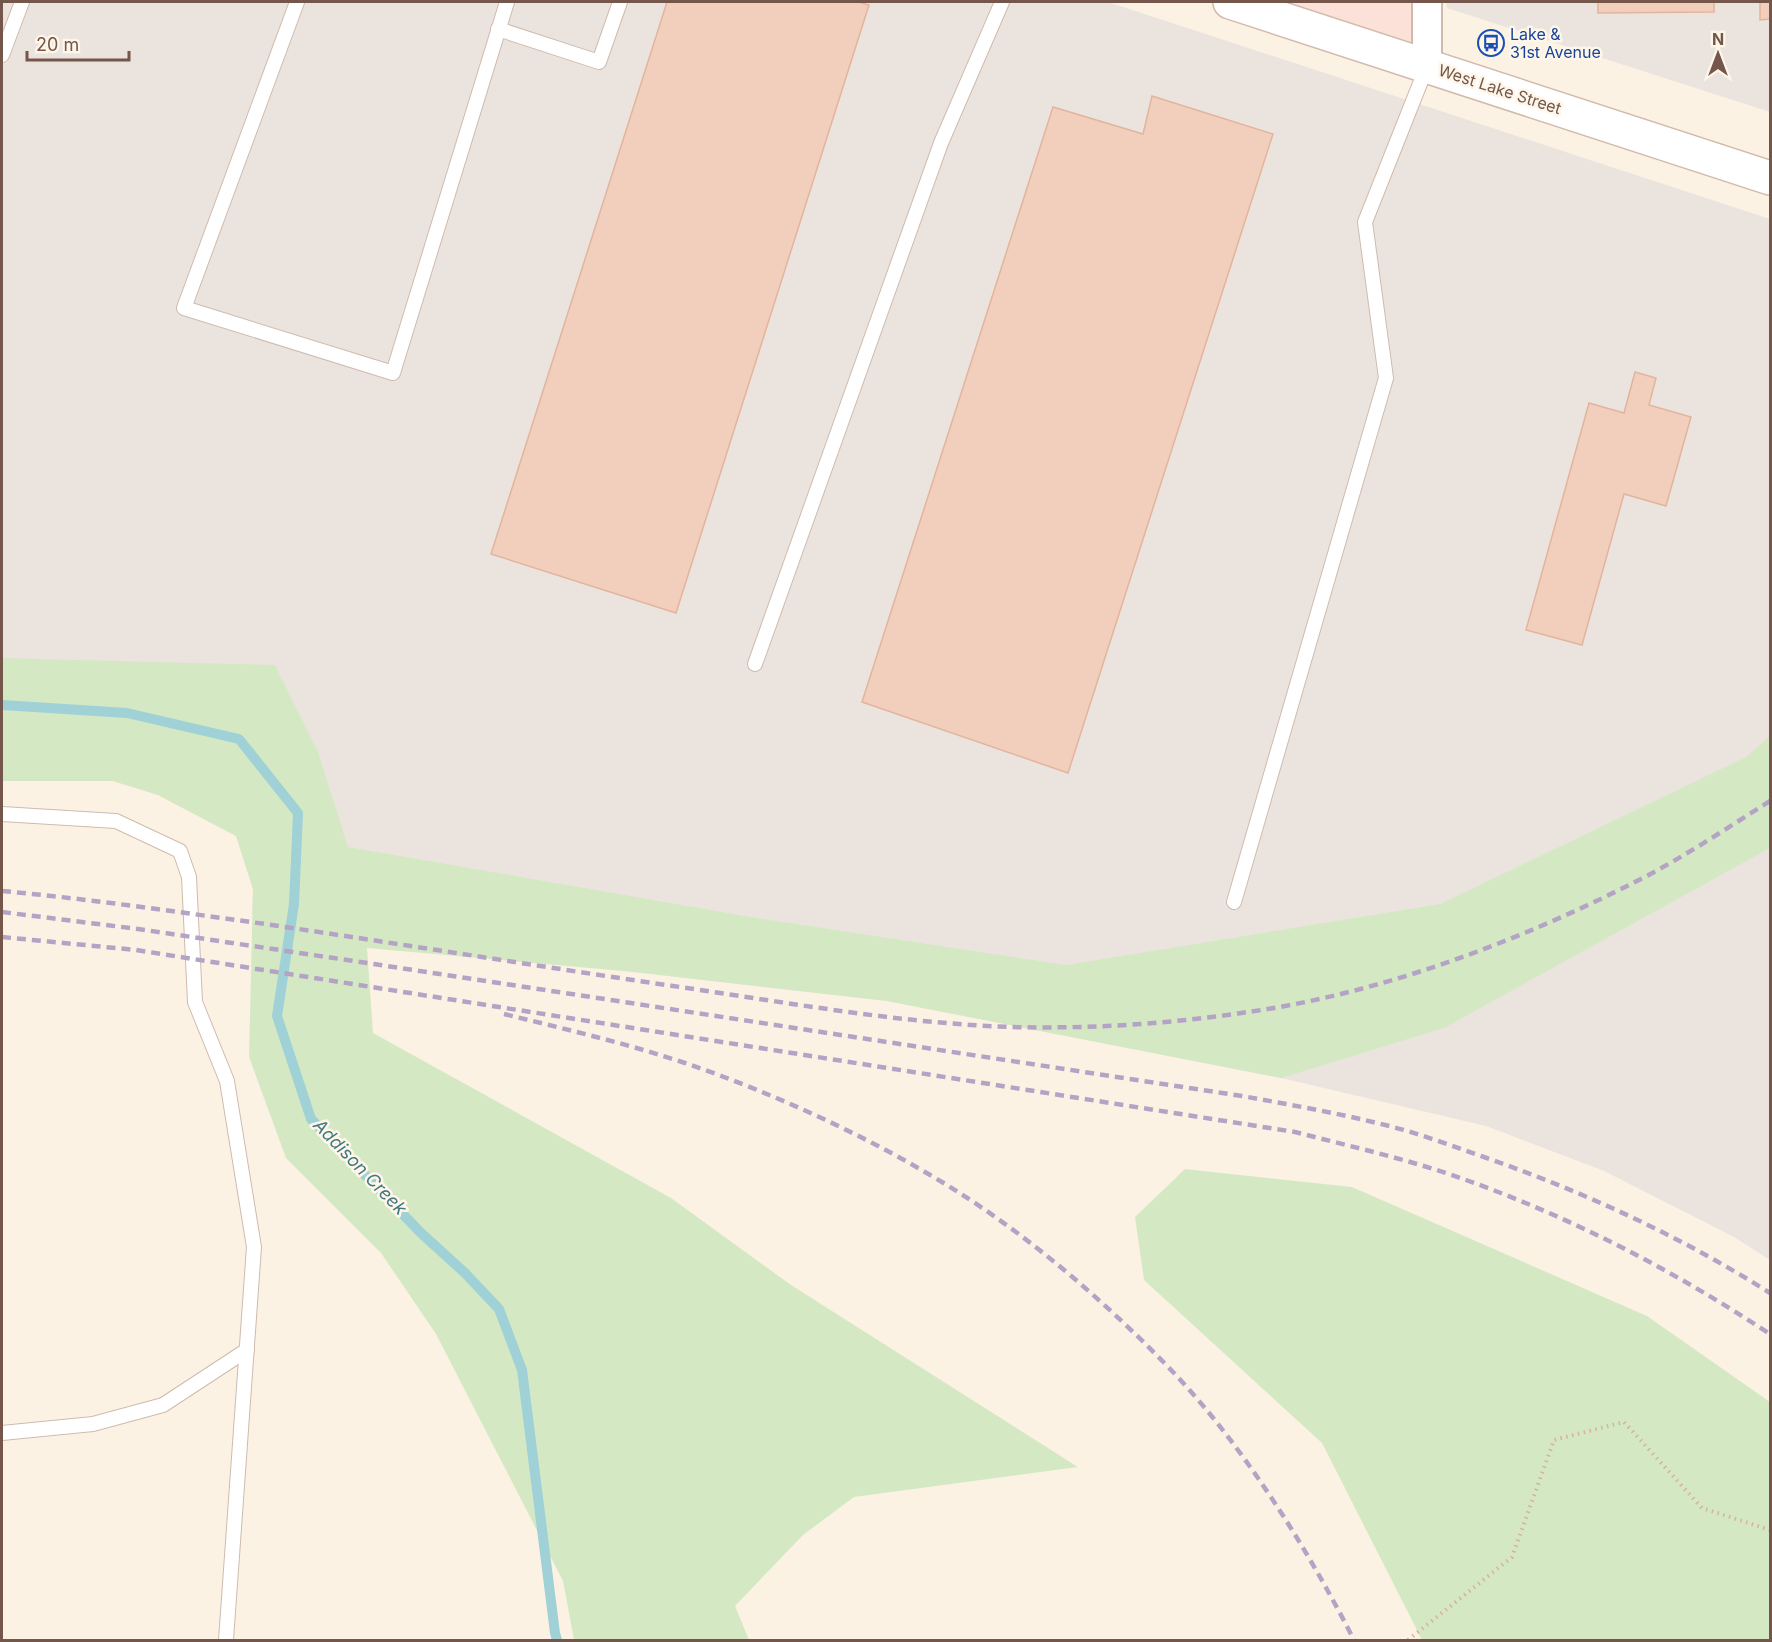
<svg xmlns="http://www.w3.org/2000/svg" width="1772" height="1642" font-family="Inter,sans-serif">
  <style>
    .commercial { fill: #fce1d8 }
    .industrial { fill: #ebe4de }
    .green { fill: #d4e9c3 }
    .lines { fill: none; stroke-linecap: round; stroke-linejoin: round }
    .stream { stroke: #9fd1d7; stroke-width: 10 }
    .building { fill: #f1cfbc; stroke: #e3b49d; stroke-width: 1.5 }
    .lane-casing { stroke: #cfbbae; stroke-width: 16 }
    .street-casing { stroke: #cfbbae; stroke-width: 32 }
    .secondary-casing { stroke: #d2baab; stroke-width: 36 }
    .path { stroke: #d6b29f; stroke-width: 4; stroke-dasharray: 1.5 4.5; stroke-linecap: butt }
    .lane { stroke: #fff; stroke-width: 14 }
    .street { stroke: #fff; stroke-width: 28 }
    .secondary { stroke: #fff; stroke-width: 33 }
    .rail { stroke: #b4a3c5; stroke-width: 4.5; stroke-dasharray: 9 6; stroke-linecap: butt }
    .labels { text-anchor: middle; stroke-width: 5; stroke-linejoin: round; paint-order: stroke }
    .transit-label { font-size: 16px; fill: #164399; stroke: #fff6ea; text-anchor: start }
    .street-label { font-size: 16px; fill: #74574a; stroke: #fff6ea }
    .water-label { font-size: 18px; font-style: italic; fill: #417880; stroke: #fff6ea }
  </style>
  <rect width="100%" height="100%" fill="#fcf2e4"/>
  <!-- commercial -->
  <polygon class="commercial" points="1230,2 1427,2 1427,66"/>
  <!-- industrial -->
  <g class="industrial">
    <polygon points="2,2 1108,2 1770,219 1770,1260 1734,1237 1604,1171 1486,1126 1281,1078 887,1001 634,972 252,914 253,889 236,836 158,795 113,781 2,781"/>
    <polygon points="1446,2 1770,2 1770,112 1447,8"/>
  </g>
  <!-- green -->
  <g class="green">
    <polygon points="2,658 275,665 318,752 348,847 757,918 1066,965 1440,904 1746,757 1770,736 1770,848 1444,1028 1281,1078 887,1001 634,972 367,948 373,1033 671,1198 791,1285 1078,1467 854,1497 803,1535 735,1606 749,1640 574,1640 563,1581 436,1334 381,1253 286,1158 249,1057 253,889 236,836 158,795 113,781 2,781"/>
    <polygon points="1185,1169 1352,1187 1647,1316 1770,1402 1770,1640 1422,1640 1322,1443 1144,1280 1135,1217"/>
  </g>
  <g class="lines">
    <!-- stream -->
    <polyline class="stream" points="2,705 127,713 239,739 298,813 294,904 277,1016 311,1119 421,1233 465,1273 499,1309 522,1370 555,1633 557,1640"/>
  </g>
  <!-- building -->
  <g class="building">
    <polygon points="667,2 858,2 869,5 676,613 491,554"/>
    <polygon points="1598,2 1714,2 1714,12 1598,13"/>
    <polygon points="1760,2 1770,2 1770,19 1760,20"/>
    <polygon points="1152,96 1273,134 1068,773 862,702 1053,107 1143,134"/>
    <polygon points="1635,372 1656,378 1649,405 1691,417 1666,506 1624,494 1582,645 1526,630 1589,403 1624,413"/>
  </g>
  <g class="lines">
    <defs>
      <g id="lane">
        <polyline points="297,2 184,308 393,373 507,2"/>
        <polyline points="498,29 599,62 620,2"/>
        <polyline points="2,55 22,2"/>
        <polyline points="755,664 941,143 1002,2"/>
        <polyline points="2,814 116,821 180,851 189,877 195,1002 227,1081 254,1247 226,1640"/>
        <polyline points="1234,902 1386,378 1365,222 1427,66"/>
        <polyline points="2,1433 93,1424 163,1405 247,1350"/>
      </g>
      <polyline id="street" points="1427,2 1427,66"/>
      <polyline id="secondary" points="1230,2 1770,178"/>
    </defs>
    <!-- lane casing -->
    <use href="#lane" class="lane-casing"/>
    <!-- street casing -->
    <use href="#street" class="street-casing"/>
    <!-- secondary casing -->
    <use href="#secondary" class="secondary-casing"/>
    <!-- path -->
    <polyline class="path" points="1408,1640 1512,1557 1554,1440 1624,1422 1702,1508 1770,1530"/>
    <!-- lane -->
    <use href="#lane" class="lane"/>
    <!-- street -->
    <use href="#street" class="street"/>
    <!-- secondary -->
    <use href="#secondary" class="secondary"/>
    <!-- rail -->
    <g class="rail">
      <path d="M2,891C90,899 178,912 265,924C401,944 537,966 673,986C785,1002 897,1023 1010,1027C1089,1029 1169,1024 1248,1012C1377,994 1512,944 1629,885C1678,861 1724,830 1770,801"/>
      <path d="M2,912L138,929L374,964L1242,1096C1292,1105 1343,1114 1393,1127C1424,1135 1454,1147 1484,1157C1584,1192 1680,1236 1770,1293"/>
      <path d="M2,937L136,950L1295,1132C1353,1147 1411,1160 1466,1180C1575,1219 1674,1271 1770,1334"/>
      <path d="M504,1014C565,1029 625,1043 685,1063C776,1094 876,1140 958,1192C1034,1240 1111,1307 1173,1372C1245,1448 1307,1548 1354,1640"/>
    </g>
  </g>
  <!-- icons -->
  <defs>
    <symbol id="bus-ring" viewBox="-11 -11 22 22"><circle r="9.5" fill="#fff6ea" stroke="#1a4fb4" stroke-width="1.5"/><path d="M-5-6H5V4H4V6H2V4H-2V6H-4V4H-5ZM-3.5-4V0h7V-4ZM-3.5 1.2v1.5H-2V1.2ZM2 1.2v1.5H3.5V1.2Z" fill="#1a4fb4"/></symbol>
  </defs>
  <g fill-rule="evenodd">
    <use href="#bus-ring" x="1476" y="28" width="30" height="30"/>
  </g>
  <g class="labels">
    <!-- transit labels -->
    <g class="transit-label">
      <text x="1510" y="40">Lake &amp;<tspan x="1510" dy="18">31st Avenue</tspan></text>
    </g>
    <!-- street labels -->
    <g class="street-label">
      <text transform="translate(1500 89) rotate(18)" y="6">West Lake Street</text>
    </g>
    <!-- water labels -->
    <g class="water-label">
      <text transform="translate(360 1167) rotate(46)" y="6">Addison Creek</text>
    </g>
  </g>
  <!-- border -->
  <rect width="1772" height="1642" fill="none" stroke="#74574a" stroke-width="6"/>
  <!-- north arrow -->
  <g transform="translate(1718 54)" stroke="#fff6ea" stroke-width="4.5" paint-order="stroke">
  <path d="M0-4.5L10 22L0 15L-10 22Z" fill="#74574a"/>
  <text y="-9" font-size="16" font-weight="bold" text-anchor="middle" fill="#74574a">N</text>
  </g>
  <!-- scale -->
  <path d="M27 51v9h102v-9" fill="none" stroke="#74574a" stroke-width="3"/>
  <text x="36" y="51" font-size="18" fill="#74574a" stroke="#fff6ea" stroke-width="4.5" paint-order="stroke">20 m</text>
</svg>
